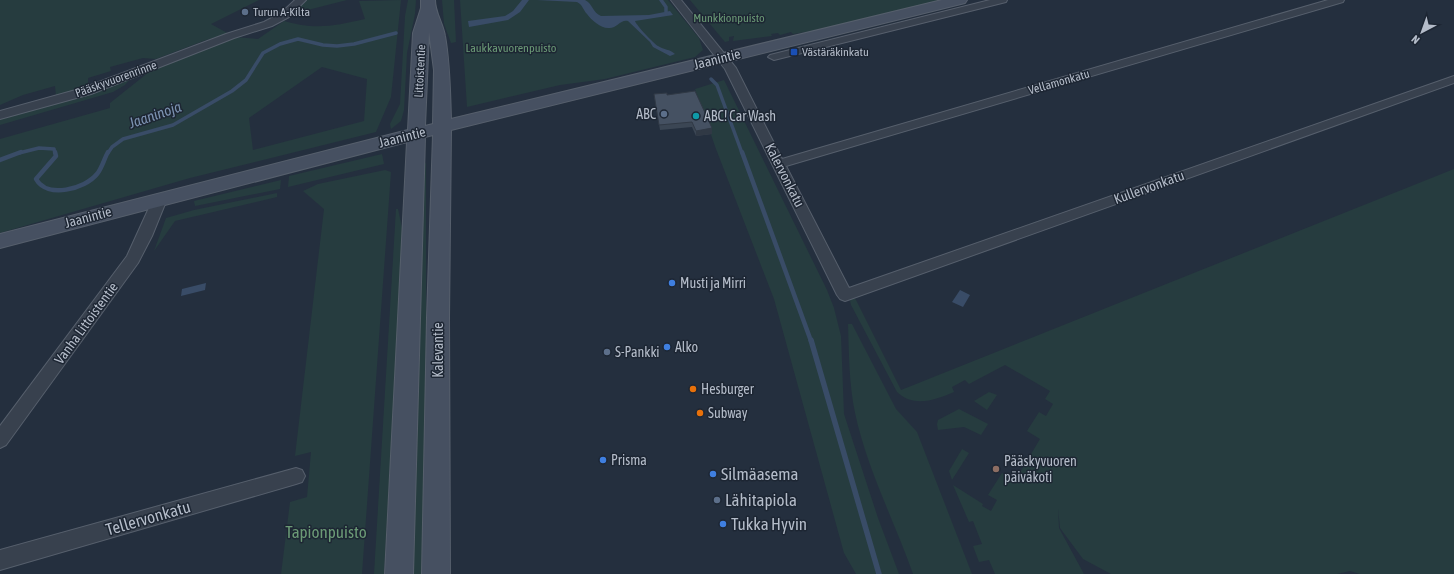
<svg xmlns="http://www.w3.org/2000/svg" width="1454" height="574" font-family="'Asap Condensed',sans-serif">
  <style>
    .green { fill: #263c3f; fill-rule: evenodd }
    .water { fill: #394c67 }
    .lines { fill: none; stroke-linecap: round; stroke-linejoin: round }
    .stream-far2 { stroke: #394c67; stroke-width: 3.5 }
    .stream-far1 { stroke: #394c67; stroke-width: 4.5 }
    .stream { stroke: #394c67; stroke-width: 5.5 }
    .minor-casing { stroke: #565f6c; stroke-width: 2 }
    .secondary-casing { stroke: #565f6c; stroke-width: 2 }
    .minor { fill: #38414e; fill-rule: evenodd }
    .secondary { fill: #465061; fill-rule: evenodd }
    .wall { fill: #3b4654 }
    .shaded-wall { fill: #303945 }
    .building { fill: #455162; stroke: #303945 }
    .service-dot { fill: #5c6f8a; stroke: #1d2633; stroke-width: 1.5 }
    .transit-dot { fill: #1a4fb4; stroke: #1d2633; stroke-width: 1.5 }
    .culture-dot { fill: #0f9aa8; stroke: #1d2633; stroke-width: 1.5 }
    .shop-dot { fill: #3f7fe0; stroke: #1d2633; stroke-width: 1.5 }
    .food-dot { fill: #e8710a; stroke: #1d2633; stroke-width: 1.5 }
    .education-dot { fill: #8d6e63; stroke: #1d2633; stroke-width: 1.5 }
    .labels { text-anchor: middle; stroke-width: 3; stroke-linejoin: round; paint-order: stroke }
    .far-poi-label { font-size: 12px; fill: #b4bcc9; stroke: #1d2633; text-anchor: start }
    .far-park-label { font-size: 12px; fill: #6b9a76; stroke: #1d2633 }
    .far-street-label { font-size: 12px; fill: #b4bcc9; stroke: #1d2633 }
    .street-label { font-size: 14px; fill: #b4bcc9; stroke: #1d2633 }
    .poi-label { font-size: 14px; fill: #b4bcc9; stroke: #1d2633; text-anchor: start }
    .water-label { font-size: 15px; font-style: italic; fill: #7c92b1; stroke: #1d2633 }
    .near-poi-label { font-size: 17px; fill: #b4bcc9; stroke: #1d2633; text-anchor: start }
    .near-street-label { font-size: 17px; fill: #b4bcc9; stroke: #1d2633 }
    .near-park-label { font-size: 17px; fill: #6b9a76; stroke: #1d2633 }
  </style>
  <rect width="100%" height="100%" fill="#242f3e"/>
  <!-- green -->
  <g class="green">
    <polygon points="0,0 259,0 211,24 229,34 206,40 156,59 143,58 110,67 111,71 88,78 88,86 86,88 56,96 55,86 23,95 0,105"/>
    <polygon points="305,0 347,0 296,13 296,8"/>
    <path d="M401,0L391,97L376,132L190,178L0,233V139L110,108V103L149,72L164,64L234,37L258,39L284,21C314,30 335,26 365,19L359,1ZM322,67L367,79L364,121L253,150L249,118Z"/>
    <polygon points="408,0 416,0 415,14 407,53 404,110 401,121 391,129 390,124 400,104 405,16"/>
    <polygon points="442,0 454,0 456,42 451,43 444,24"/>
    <polygon points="460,0 668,0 699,38 703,50 695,57 605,79 560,85 467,107"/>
    <polygon points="690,0 944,0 825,29 793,34 791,32 780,35 778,33 771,34 772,36 733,41 734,36 729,37 729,41 725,42"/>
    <polygon points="130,79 125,85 113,92 0,125 0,118"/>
    <polygon points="724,80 827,290 834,308 841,336 844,414 878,518 899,574 856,574 844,553 774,299 716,149 695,89"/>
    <polygon points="382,154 384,164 288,187 289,176"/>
    <polygon points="426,163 426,574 410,574 423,164"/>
    <path d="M1454,169V574H1360L1350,571L1337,574H1111L1083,559L1060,528L1058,508L1059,528L1084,574H995L989,560L979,562L973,546L982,544L973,521L969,522L953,485L983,504L982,506L991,511L997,500L988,495L1002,473L1015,481L1040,439L1027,431L1039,412L1046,416L1053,404L1045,399L1050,391L1005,365L969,384L965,380L952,387L954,392C935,400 914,408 897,392L851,305L850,300L853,297L856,300L901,390Z"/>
    <polygon points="385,170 391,172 362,574 281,574 290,502 307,497 311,452 295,456 324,209 303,191 318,184"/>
    <polygon points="281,180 280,189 195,206 194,201"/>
    <polygon points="277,193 277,197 175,221 154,251 166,218 194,210"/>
    <polygon points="396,209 398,209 403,232 384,574 374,574"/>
    <path d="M848,324H852L896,409L917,432L972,574H913C894,520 867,469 855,413C849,384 849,354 848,324Z"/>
    <polygon points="989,392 997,395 987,410 974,401"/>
    <polygon points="959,409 988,424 981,435 964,427 938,430 937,424 938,420"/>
    <polygon points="962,449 969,453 952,480 949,471"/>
  </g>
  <!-- water -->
  <g class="water">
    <polygon points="522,0 529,0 520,12 508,20 469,27 468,21 505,16 513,11"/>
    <path d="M537,0H585C592,3 593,13 601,16L649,15L670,11L673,15L635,21C636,25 654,44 658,46C664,50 670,49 675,54L670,56L653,47L650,42L628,21C620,19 617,29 608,28C601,28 591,20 587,14C583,10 583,5 577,2Z"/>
    <polygon points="206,283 205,290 181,296 182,289"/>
    <polygon points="960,290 970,295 963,307 952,302"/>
  </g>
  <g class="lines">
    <!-- stream-far2 -->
    <g class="stream-far2">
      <polyline points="661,0 666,7 666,14"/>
      <polyline points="711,79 717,85 742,153"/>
      <polyline points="19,153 39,148 54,149 55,153"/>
      <polyline points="108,153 112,147 123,139 173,125 232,91 246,80 263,53 280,44 298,39 323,45 337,46 354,44 396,33"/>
    </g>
    <!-- stream-far1 -->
    <g class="stream-far1">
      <path d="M55,152L56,156L36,179C47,199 85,189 97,174C102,168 104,159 108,152"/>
      <polyline points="742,152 811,341"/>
      <polyline points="0,160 21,152"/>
    </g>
    <!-- stream -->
    <polyline class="stream" points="811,340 879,574"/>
    <defs>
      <g id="minor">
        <polygon points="295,0 306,0 289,17 272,26 234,38 91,94 0,119 0,111 83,88 226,34 264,22 281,13"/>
        <polygon points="671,0 681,0 736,68 782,159 1328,0 1344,0 1343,2 786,166 849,288 1454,76 1454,83 845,301 840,299 837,295 725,69"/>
        <polygon points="990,0 1007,0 1006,2 774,60 768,57 770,55"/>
        <polygon points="160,194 165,196 167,199 152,236 138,263 6,445 0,448 0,426 127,256 153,199 155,196"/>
        <polygon points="296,468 302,470 305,476 302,482 296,484 0,570 0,550"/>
      </g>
      <path id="secondary" d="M421,0H435C435,13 443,23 445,36C450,64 450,91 451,119L942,0H967L965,3L451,130L449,318L450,574H422L427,318L433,135L425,137L413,574H385L407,142L0,248V234L408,130L413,33L421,8ZM429,32L434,70L433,124L425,126Z"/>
    </defs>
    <!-- minor casing -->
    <use href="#minor" class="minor-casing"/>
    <!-- secondary casing -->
    <use href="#secondary" class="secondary-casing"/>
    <!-- minor -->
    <use href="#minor" class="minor"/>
    <!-- secondary -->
    <use href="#secondary" class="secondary"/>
  </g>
  <!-- wall -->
  <polygon class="wall" points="654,94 712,134 696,136 692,127 660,130"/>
  <!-- shaded-wall -->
  <polygon class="shaded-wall" points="712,128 712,134 696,136 696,131"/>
  <!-- building -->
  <polygon class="building" points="695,91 712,128 696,131 692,122 659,125 654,94 667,93 667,95"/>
  <!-- markers -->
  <g class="service-dot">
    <circle cx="245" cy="12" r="4"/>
    <circle cx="664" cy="114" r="4"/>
    <circle cx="607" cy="352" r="4"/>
    <circle cx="717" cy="500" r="4"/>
  </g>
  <rect class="transit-dot" x="790" y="48" width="8" height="8" rx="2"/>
  <circle class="culture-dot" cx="696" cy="116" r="4"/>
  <g class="shop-dot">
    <circle cx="672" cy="283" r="4"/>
    <circle cx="667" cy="347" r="4"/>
    <circle cx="603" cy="460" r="4"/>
    <circle cx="713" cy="474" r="4"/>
    <circle cx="723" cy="524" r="4"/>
  </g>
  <g class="food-dot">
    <circle cx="693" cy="389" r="4"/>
    <circle cx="700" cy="413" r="4"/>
  </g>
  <circle class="education-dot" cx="996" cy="469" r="4"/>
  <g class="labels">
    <!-- far-poi labels -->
    <g class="far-poi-label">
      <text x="253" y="16">Turun A-Kilta</text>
      <text x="802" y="56">Västäräkinkatu</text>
    </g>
    <!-- far-park labels -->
    <g class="far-park-label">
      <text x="729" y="22">Munkkionpuisto</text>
      <text x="511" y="52">Laukkavuorenpuisto</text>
    </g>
    <!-- far-street labels -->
    <g class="far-street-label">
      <text transform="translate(420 71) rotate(-87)" y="4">Littoistentie</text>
      <text transform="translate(116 79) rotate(-20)" y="4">Pääskyvuorenrinne</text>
      <text transform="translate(1059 82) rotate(-16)" y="4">Vellamonkatu</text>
    </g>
    <!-- street labels -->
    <g class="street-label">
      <text transform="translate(717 59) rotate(-14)" y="5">Jaanintie</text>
      <text transform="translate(402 137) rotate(-14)" y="5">Jaanintie</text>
      <text transform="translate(785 175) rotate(63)" y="5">Kalervonkatu</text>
      <text transform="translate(1149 187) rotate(-20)" y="5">Kullervonkatu</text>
      <text transform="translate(88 217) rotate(-15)" y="5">Jaanintie</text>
      <text transform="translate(86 323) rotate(-54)" y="5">Vanha Littoistentie</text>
      <text transform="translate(438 350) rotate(-90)" y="5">Kalevantie</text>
    </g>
    <!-- poi labels -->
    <g class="poi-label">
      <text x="656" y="119" text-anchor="end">ABC</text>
      <text x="704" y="121">ABC! Car Wash</text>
      <text x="680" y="288">Musti ja Mirri</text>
      <text x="675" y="352">Alko</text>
      <text x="615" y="357">S-Pankki</text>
      <text x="701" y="394">Hesburger</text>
      <text x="708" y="418">Subway</text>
      <text x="611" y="465">Prisma</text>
      <text x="1004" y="466">Pääskyvuoren<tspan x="1004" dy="16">päiväkoti</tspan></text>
    </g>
    <!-- water labels -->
    <g class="water-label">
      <text transform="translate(155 115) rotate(-19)" y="5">Jaaninoja</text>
    </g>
    <!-- near-poi labels -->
    <g class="near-poi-label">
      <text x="721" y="480">Silmäasema</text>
      <text x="725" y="506">Lähitapiola</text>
      <text x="731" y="530">Tukka Hyvin</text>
    </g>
    <!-- near-street labels -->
    <g class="near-street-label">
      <text transform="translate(148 518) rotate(-16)" y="6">Tellervonkatu</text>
    </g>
    <!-- near-park labels -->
    <g class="near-park-label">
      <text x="326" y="538">Tapionpuisto</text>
    </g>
  </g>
  <!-- north arrow -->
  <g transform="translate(1422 32) rotate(221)" stroke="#1d2633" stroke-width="3" paint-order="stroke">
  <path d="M0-3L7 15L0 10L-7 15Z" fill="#b4bcc9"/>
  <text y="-6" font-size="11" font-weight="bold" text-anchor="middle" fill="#b4bcc9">N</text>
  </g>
</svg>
